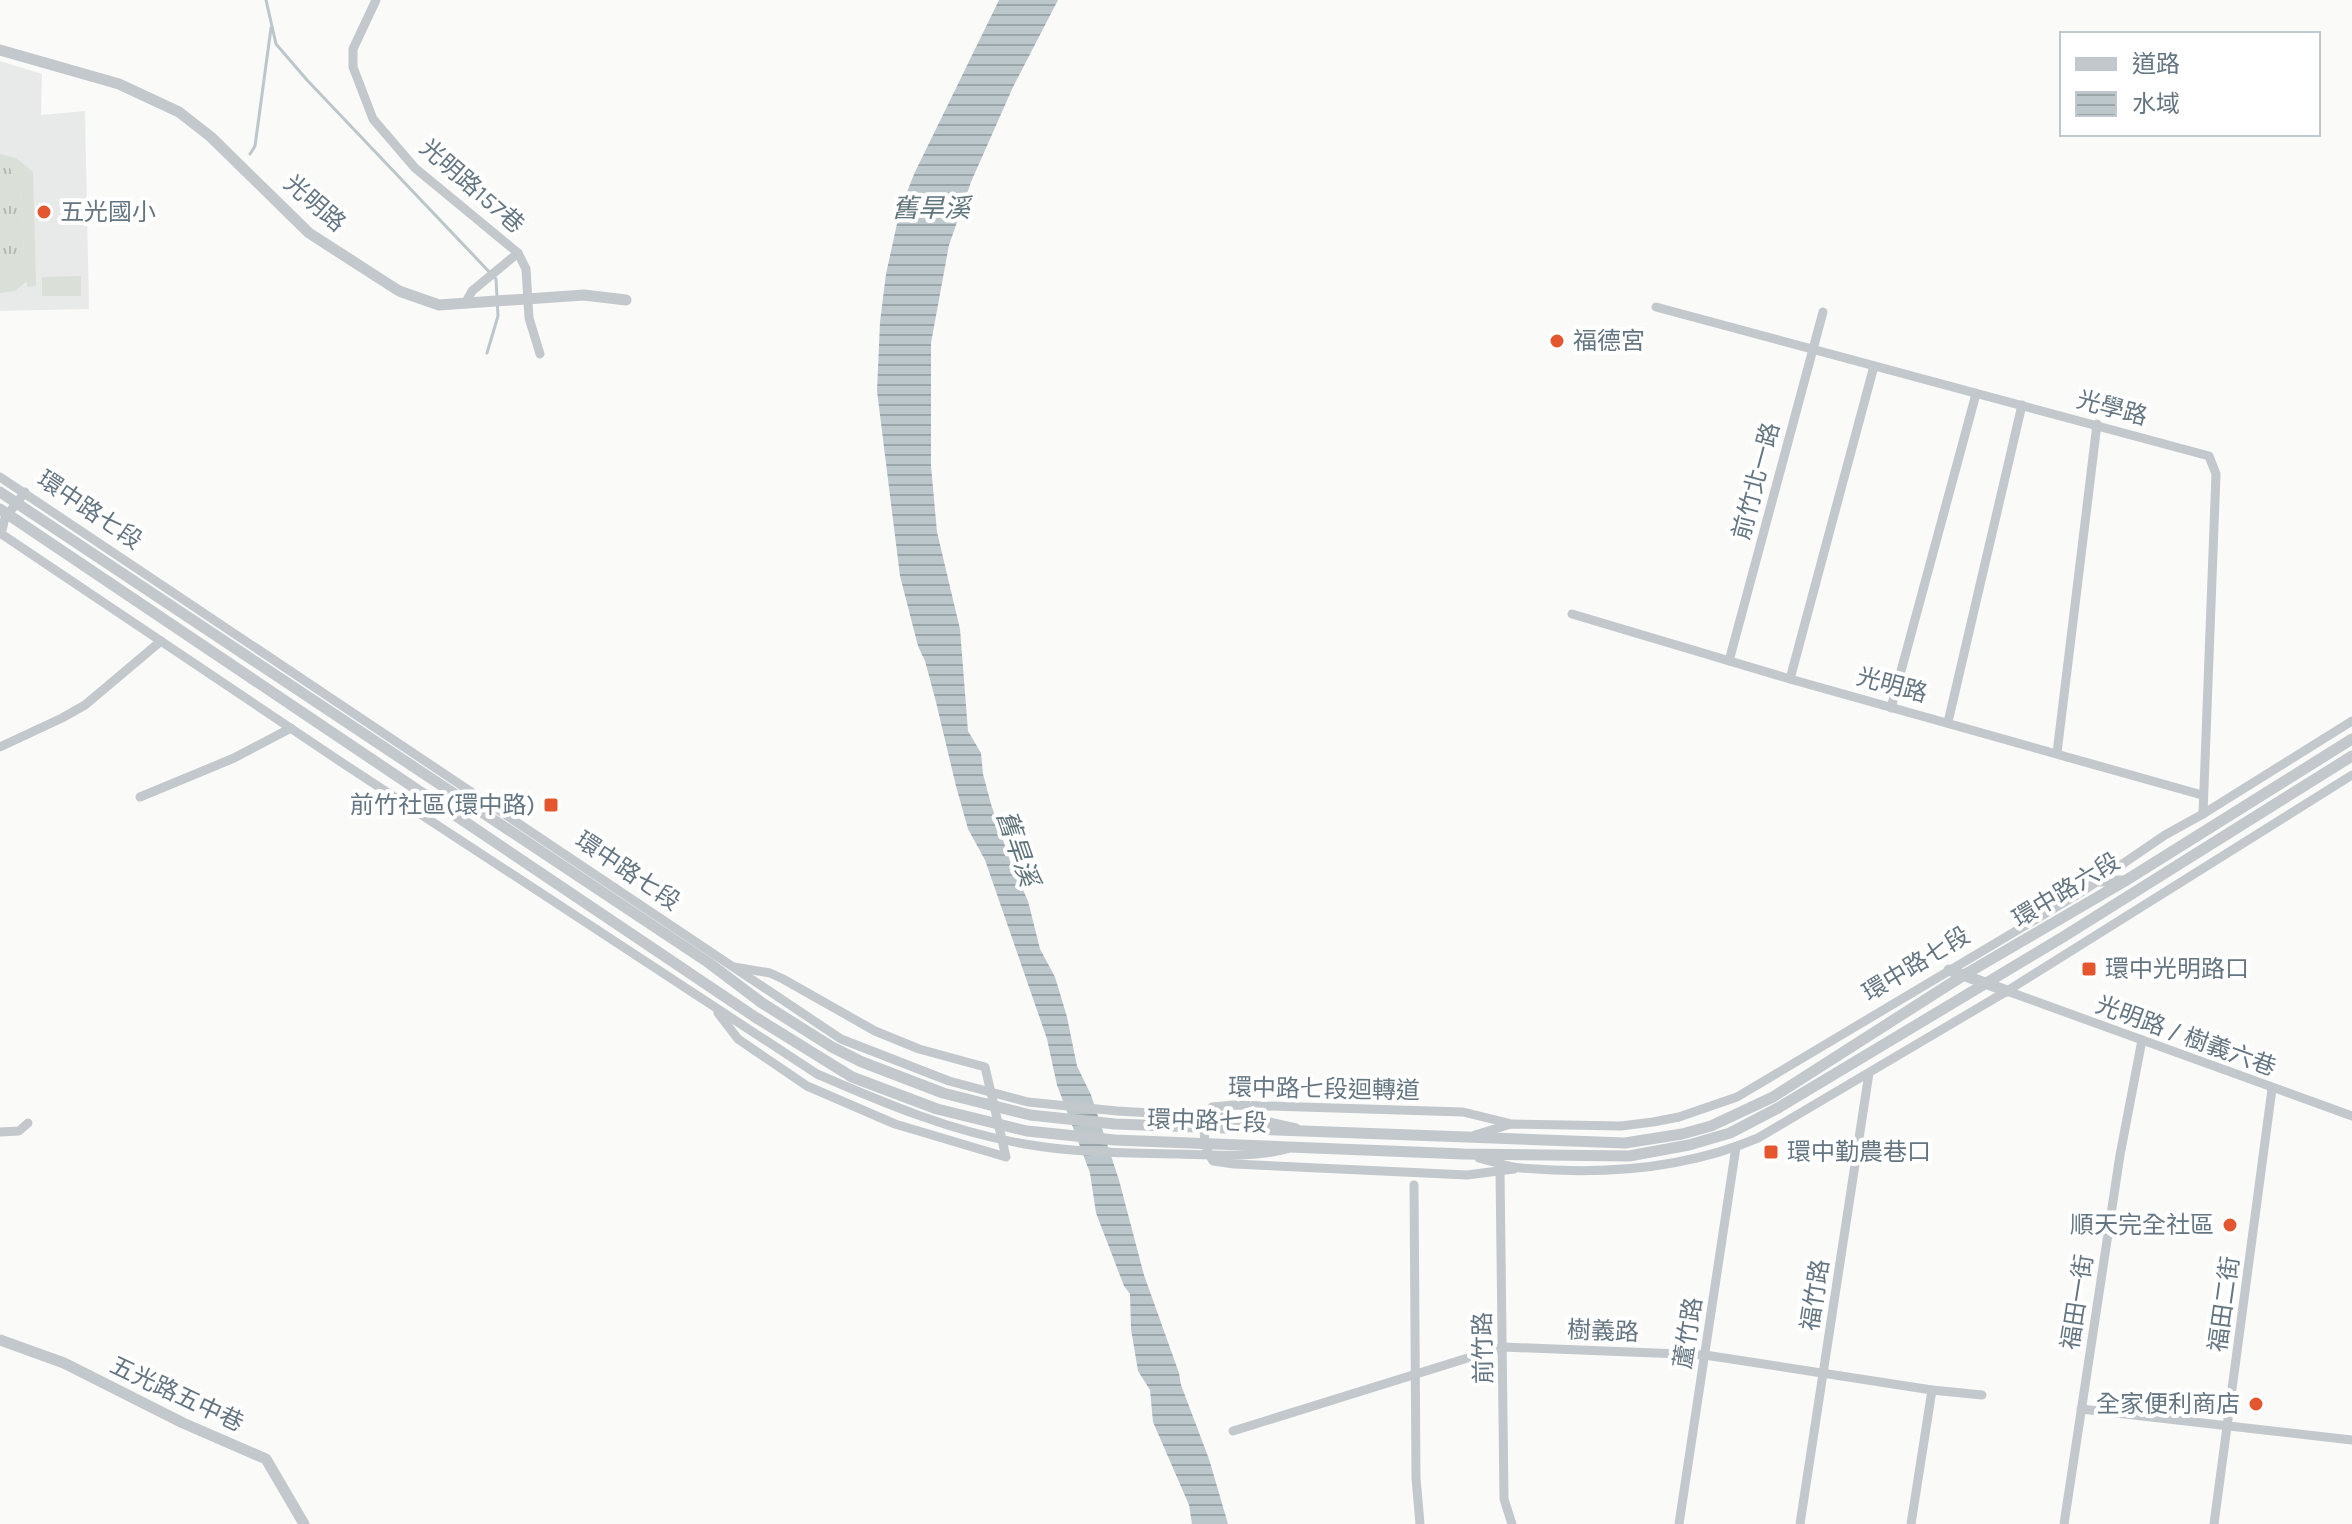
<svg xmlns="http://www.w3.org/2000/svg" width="2352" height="1524" font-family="Karla,'Noto Sans TC',sans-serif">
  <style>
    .built { fill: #e8e9e9 }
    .grass { fill: url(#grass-tufts) }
    .pitch { fill: #dadfd7 }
    .water { fill: url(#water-rules) }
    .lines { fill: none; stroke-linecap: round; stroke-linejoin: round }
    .stream { stroke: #bbc7cb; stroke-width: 3 }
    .minor { stroke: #c3c8cc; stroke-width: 9 }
    .tertiary { stroke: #c3c8cc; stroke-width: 11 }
    .poi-dot { fill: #e4572e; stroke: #fff; stroke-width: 3 }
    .labels { text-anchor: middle; stroke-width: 8; stroke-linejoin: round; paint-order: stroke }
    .street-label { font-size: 24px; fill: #657683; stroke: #fff }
    .poi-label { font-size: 24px; fill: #657683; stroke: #fff; text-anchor: start }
    .water-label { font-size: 26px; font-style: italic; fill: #60757c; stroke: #fff }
  </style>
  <defs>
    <pattern id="grass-tufts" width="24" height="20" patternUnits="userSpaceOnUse" patternTransform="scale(2)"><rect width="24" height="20" fill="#dadfd7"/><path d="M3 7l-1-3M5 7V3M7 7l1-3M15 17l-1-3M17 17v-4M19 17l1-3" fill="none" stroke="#b4b9b4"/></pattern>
    <pattern id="water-rules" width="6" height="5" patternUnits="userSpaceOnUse" patternTransform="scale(2)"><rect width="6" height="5" fill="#bbc7cb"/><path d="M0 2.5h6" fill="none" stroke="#9ca6aa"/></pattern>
  </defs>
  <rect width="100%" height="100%" fill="#fafaf8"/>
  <!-- built -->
  <polygon class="built" points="0,61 42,74 41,115 85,111 89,309 0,311"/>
  <!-- grass -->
  <polygon class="grass" points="0,166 9,167 21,184 24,258 17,273 0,283"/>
  <!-- pitch -->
  <g class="pitch">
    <polygon points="0,154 16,158 33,172 36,286 27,287 27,281 15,291 0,293 0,283 17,273 24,258 21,184 9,167 0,166"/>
    <polygon points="81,276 81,296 42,296 42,277"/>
  </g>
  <!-- water -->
  <polygon class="water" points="999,0 1058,0 1013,87 971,182 949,245 931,343 931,466 937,532 960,629 968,731 981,753 983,774 991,804 1010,861 1028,901 1040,949 1055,977 1067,1017 1077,1066 1091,1095 1119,1180 1144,1275 1179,1373 1181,1385 1209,1459 1228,1524 1192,1524 1189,1505 1153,1422 1150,1390 1138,1371 1131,1329 1130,1294 1124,1286 1096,1213 1090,1173 1057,1085 1047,1039 985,860 968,829 956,786 935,698 925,661 918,646 900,576 877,391 880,322 886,274 900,210 914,174"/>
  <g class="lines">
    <!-- stream -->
    <g class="stream">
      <polyline points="266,0 276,44 307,80 496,279 498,316 487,353"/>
      <polyline points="250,154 255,146 271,28"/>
    </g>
    <!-- minor -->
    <g class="minor">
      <polyline points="376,0 353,49 353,67 373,119 415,168 518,253 526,269 529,318 540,354"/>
      <polyline points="466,302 472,291 518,253"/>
      <polyline points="1656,307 2209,456 2216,474 2203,814"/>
      <polyline points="0,477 841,1039 949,1081 1028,1102 1117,1111 1256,1119 1296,1128"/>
      <path d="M0,533L341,762L817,1074C884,1103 952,1132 1025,1144C1075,1153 1127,1153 1178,1154C1215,1155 1252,1158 1287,1149"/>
      <polyline points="1,534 5,518 25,492"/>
      <polyline points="1572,614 1790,679 2202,795"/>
      <polyline points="1729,661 1823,312"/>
      <polyline points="1790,679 1874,366"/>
      <polyline points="1891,708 1976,394"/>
      <polyline points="1948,722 2022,405"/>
      <polyline points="0,747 62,718 85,705 161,641"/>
      <polyline points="2057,753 2097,424"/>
      <polyline points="140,797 234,758 291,728"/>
      <polyline points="2007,991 2352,1116"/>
      <polyline points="718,1013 738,1039 807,1086 895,1124 1006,1157 985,1067 919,1049 875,1031 783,979 770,973 734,967"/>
      <path d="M1508,1123L1463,1112L1234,1105L1212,1107C1200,1121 1203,1147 1213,1161L1234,1164L1467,1175L1514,1169"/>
      <polyline points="0,1132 19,1131 28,1123"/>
      <polyline points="1475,1135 1511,1124 1621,1126 1653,1122 1679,1117 1737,1097 2080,893 2165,835 2203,814 2352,721"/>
      <path d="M1479,1158C1492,1161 1507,1167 1521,1168C1600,1175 1685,1169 1758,1138L2007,991L2352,775"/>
      <polyline points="1500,1171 1504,1499 1512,1524"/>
      <polyline points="1414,1185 1416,1478 1420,1524"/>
      <polyline points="2081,1409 2352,1440"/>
      <polyline points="1233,1431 1503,1347 1705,1355 1932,1390 1982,1395"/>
      <polyline points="1679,1524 1736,1147"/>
      <polyline points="1800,1524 1869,1073"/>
      <polyline points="1911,1524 1932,1390"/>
      <polyline points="2064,1524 2120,1155 2142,1040"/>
      <polyline points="2214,1524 2272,1089"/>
    </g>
    <!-- tertiary -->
    <g class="tertiary">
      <polyline points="0,50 119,84 179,112 211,137 309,233 399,291 439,305 584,295 626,300"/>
      <polyline points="0,492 709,963 762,1003 832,1047 862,1062 943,1093 1030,1115 1115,1124 1625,1143 1682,1134 1711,1126 1773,1097 1964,975 2125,881 2352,739"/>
      <polyline points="0,509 755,1017 852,1077 937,1109 1027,1131 1115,1140 1464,1154 1629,1156 1689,1145 1730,1133 1778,1108 2063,937 2352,756"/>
      <polyline points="2098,881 2124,881"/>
      <polyline points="1949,970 2007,991"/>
      <polyline points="0,1340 64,1363 183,1423 266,1459 304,1524"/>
    </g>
  </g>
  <!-- markers -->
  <g class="poi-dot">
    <circle cx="44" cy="212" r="8"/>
    <circle cx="1557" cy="341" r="8"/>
    <rect x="543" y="797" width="16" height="16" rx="4"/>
    <rect x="2081" y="961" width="16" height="16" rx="4"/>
    <rect x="1763" y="1144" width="16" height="16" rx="4"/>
    <circle cx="2230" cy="1225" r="8"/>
    <circle cx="2256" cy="1404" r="8"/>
  </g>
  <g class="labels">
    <!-- street labels -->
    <g class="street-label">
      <text transform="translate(472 186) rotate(41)" y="8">光明路157巷</text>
      <text transform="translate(315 203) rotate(41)" y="8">光明路</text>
      <text transform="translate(2112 408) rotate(15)" y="8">光學路</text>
      <text transform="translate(1756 481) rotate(-75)" y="8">前竹北一路</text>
      <text transform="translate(90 510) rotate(34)" y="8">環中路七段</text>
      <text transform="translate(1892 685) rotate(15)" y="8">光明路</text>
      <text transform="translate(628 871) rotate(34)" y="8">環中路七段</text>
      <text transform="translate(2066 890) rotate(-31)" y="8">環中路六段</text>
      <text transform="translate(1916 964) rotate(-31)" y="8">環中路七段</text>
      <text transform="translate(2186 1036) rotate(20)" y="8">光明路 / 樹義六巷</text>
      <text transform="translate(1324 1089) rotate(1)" y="8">環中路七段迴轉道</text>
      <text transform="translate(1207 1121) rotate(2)" y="8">環中路七段</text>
      <text transform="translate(1815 1295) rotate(-81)" y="8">福竹路</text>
      <text transform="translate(2077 1302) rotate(-81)" y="8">福田一街</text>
      <text transform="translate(2224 1304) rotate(-82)" y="8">福田二街</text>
      <text transform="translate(1603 1331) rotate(2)" y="8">樹義路</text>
      <text transform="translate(1688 1333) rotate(-81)" y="8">蘆竹路</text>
      <text transform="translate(1483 1348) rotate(-91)" y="8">前竹路</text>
      <text transform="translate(177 1394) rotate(25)" y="8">五光路五中巷</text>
    </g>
    <!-- poi labels -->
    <g class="poi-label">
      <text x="60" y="220">五光國小</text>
      <text x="1573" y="349">福德宮</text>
      <text x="535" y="813" text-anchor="end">前竹社區(環中路)</text>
      <text x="2105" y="977">環中光明路口</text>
      <text x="1787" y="1160">環中勤農巷口</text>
      <text x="2214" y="1233" text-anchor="end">順天完全社區</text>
      <text x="2240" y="1412" text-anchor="end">全家便利商店</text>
    </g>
    <!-- water labels -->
    <g class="water-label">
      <text x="931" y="217">舊旱溪</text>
      <text transform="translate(1018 848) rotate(71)" y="9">舊旱溪</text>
    </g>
  </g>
  <!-- legend -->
  <rect x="2060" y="32" width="260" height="104" fill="#ffffff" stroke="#c1c8cd" stroke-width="2"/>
  <rect x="2076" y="58" width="40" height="12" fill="#c3c8cc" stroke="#c1c8cd" stroke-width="2"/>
  <text x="2132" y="72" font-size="24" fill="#657683">道路</text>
  <rect x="2076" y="92" width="40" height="24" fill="url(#water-rules)" stroke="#c1c8cd" stroke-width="2"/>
  <text x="2132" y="112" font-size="24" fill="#657683">水域</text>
</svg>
